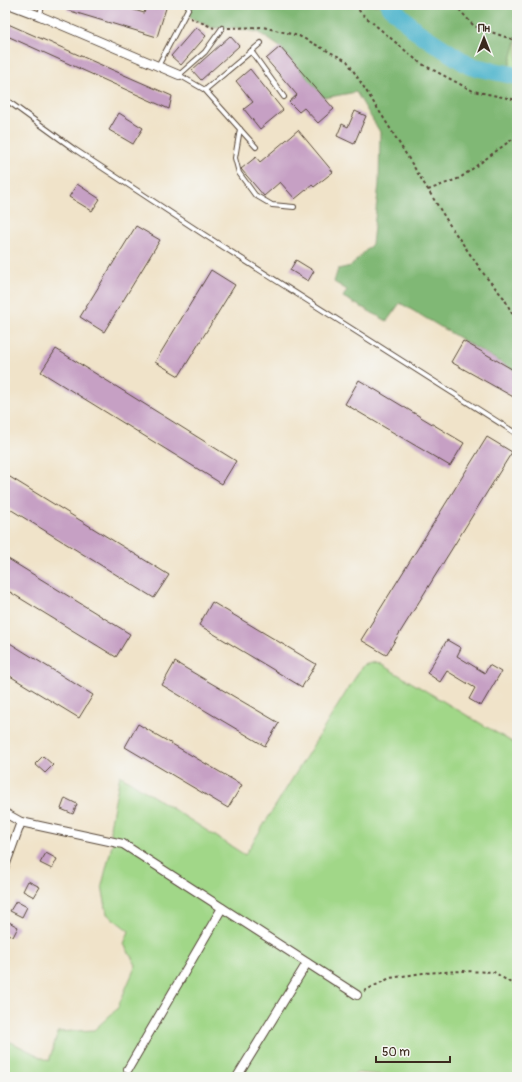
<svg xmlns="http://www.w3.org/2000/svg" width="522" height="1082" font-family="Pangolin,sans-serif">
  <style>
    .green { fill: #a1d788; stroke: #6e8053 }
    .forest { fill: #80b874; stroke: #5e7149 }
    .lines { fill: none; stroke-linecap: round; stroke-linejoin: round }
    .river { stroke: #4fb5cd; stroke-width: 18 }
    .building { fill: #c6a0c4 }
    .service-casing { stroke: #564638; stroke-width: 6 }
    .minor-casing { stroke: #564638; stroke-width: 10 }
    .path { stroke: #564638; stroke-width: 2; stroke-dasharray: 3 3; stroke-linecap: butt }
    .service { stroke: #fff; stroke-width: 4 }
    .minor { stroke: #fff; stroke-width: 8 }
  </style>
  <rect width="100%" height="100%" fill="#f6f6f2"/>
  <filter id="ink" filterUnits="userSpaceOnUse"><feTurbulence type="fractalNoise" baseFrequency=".025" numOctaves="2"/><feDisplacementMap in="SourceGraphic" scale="8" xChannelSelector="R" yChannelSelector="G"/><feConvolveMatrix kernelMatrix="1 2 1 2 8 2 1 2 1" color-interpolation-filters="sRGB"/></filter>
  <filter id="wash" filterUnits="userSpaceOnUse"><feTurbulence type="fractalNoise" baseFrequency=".012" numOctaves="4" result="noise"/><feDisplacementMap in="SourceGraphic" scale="16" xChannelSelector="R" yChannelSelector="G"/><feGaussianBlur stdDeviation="0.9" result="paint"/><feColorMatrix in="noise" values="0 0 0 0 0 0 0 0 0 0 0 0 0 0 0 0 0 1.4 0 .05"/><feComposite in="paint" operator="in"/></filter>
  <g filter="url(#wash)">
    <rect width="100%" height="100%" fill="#f0e3c9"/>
    <!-- green -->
    <g class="green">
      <polygon points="516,40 517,40 517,76 507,74"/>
      <polygon points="377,662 517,745 517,1077 389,1077 386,1075 358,1073 349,1077 5,1077 5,1042 11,1042 49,1061 58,1032 94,1030 117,1009 136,965 124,944 129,931 107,914 102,885 113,841 110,827 120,775 245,855 363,665"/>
    </g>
    <!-- forest -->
    <polygon class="forest" points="190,5 517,5 517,40 516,41 507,74 517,76 517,372 400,303 387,321 343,297 347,290 334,282 338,269 351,266 372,244 379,184 380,132 356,92 324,98 280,47 258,32 235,28 212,28 191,18 187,9"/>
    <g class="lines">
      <!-- river -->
      <polyline class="river" points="389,5 416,31 470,66 517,76"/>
    </g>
    <g id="blocks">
      <!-- building -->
      <g class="building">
        <polygon points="68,5 118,5 144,13 147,5 167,5 157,37 67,10"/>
        <polygon points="8,24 172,96 169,109 5,35 5,30"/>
        <polygon points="196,27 206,36 181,65 171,56"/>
        <polygon points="230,36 239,46 201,80 192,70"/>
        <polygon points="280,47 334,109 318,123 304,108 299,112 289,102 297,95 266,59"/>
        <polygon points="250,69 283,110 260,129 244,109 253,102 236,81"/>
        <polygon points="355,111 366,116 354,144 337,136 342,124 348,127"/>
        <polygon points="119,113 143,128 133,144 109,130"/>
        <polygon points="298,130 333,172 314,187 312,185 295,199 280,182 264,196 241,169 256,157 260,162"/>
        <polygon points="77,184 100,199 92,211 69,197"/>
        <polygon points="136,226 160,240 104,332 80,317"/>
        <polygon points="296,260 314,271 308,281 290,270"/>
        <polygon points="211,270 235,285 179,376 155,362"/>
        <polygon points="463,341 517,372 517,399 451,362"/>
        <polygon points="56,349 236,461 222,484 41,372"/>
        <polygon points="359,380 464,443 450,466 345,404"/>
        <polygon points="487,437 512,452 386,655 361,640"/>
        <polygon points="5,474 169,575 154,598 5,506"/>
        <polygon points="5,557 130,634 116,657 5,589"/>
        <polygon points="212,602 316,664 302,687 199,625"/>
        <polygon points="5,640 93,695 79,718 5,673"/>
        <polygon points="447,640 461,648 457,656 485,673 489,665 501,672 481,706 469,699 475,688 447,671 440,682 427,673"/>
        <polygon points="175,662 279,723 265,746 162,685"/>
        <polygon points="138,724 242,785 228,808 125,747"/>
        <polygon points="43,756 53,765 45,773 35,764"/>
        <polygon points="65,798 77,804 73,814 61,809"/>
        <polygon points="46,853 57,859 52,869 40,863"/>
        <polygon points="28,881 40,887 34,897 23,891"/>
        <polygon points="16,901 27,907 22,917 10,911"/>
        <polygon points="7,921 18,927 13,937 5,932 5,924"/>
      </g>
    </g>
  </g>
  <g filter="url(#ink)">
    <use href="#blocks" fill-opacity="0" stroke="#564638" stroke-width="1"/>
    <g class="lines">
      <defs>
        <g id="service">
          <polyline points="40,16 42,5"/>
          <polyline points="222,28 205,52 179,75 205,90 261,43"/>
          <polyline points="251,51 284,97"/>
          <polyline points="158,66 190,5"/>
          <polyline points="205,90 256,147"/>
          <polyline points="5,99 74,149 203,234 517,434"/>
          <polyline points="240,129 235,158 239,173 255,195 272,205 294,207"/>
        </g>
        <g id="minor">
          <polyline points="11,5 40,16 179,75"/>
          <polyline points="5,813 21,822 5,866"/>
          <polyline points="21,822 123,844 357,995"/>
          <polyline points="128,1069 222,908"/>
          <polyline points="237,1077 307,963"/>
        </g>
      </defs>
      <!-- service casing -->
      <use href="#service" class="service-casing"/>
      <!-- minor casing -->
      <use href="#minor" class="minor-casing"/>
      <!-- path -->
      <g class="path">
        <polyline points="355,5 361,13 420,63 473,91 517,100"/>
        <polyline points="455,5 474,26 517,41"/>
        <polyline points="191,17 191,18 214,28"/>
        <polyline points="228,28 263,27 299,36 347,61 383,117 451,227 486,277 504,298 517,323"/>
        <polyline points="428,190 460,178 507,143 517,136"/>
        <polyline points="364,991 390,978 423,973 462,971 494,972 517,987"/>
      </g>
      <!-- service -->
      <use href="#service" class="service"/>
      <!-- minor -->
      <use href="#minor" class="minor"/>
    </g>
  </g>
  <!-- margin -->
  <rect width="522" height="1082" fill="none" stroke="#f6f6f2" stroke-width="20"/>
  <!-- north arrow -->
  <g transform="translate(484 38)" stroke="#f6f6f2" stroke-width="3" paint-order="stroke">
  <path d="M0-3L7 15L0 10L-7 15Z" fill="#3b2a1e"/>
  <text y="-6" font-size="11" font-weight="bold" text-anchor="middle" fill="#3b2a1e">Пн</text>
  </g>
  <!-- scale -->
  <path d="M376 1056v6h74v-6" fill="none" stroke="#3b2a1e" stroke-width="2"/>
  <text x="382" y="1056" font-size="12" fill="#3b2a1e" stroke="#f6f6f2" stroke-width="3" paint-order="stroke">50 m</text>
</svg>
